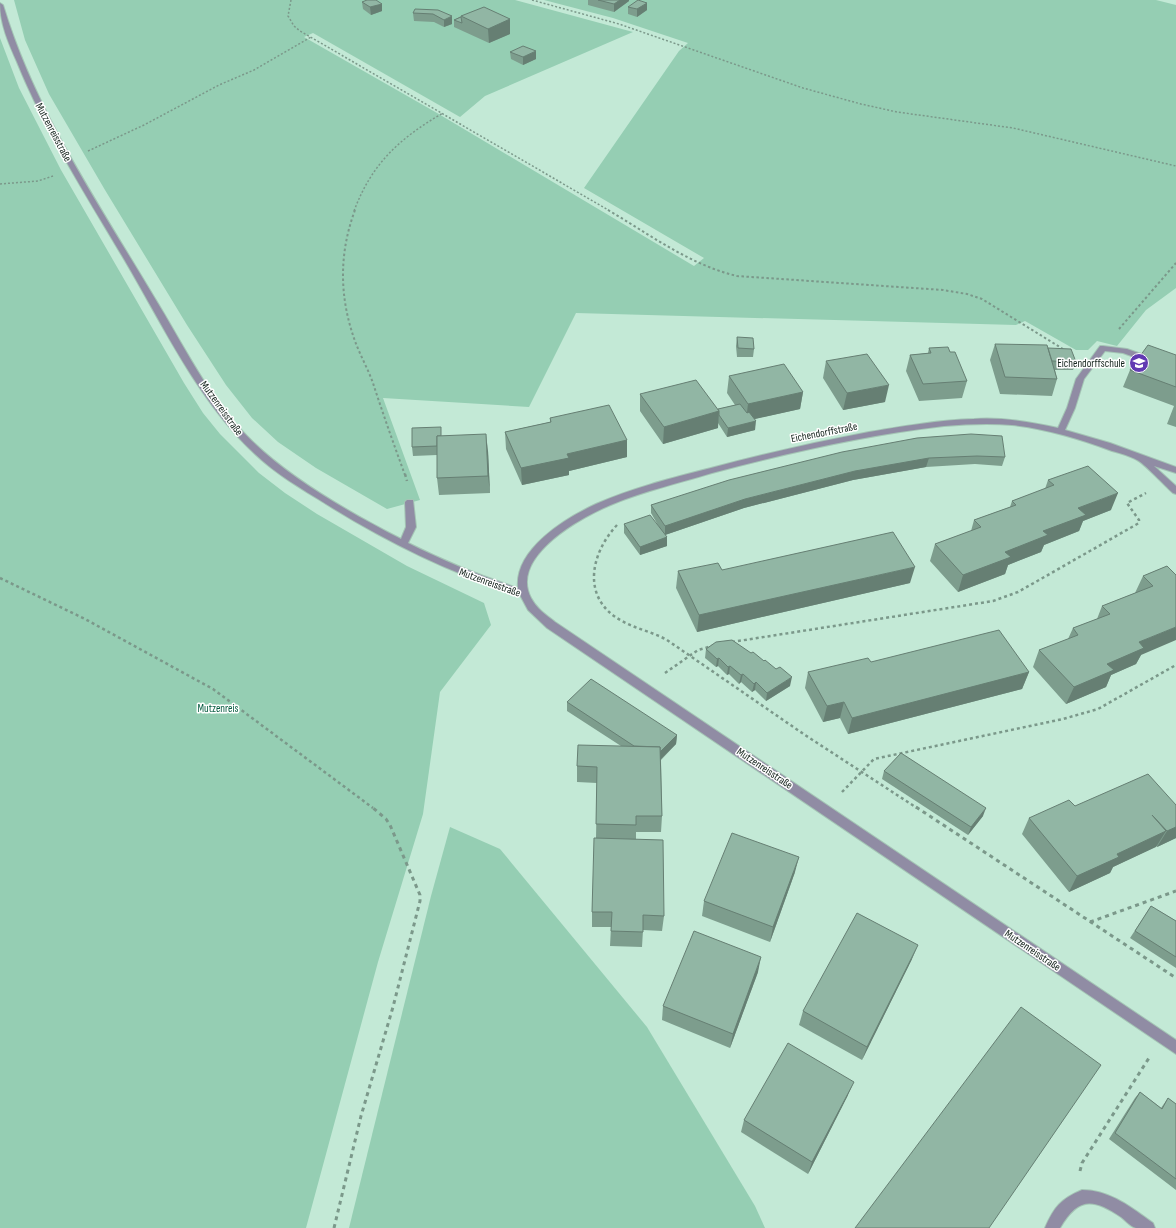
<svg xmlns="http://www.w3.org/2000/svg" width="1176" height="1228" font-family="'Sofia Sans Condensed',sans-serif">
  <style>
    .green { fill: #95ceb3 }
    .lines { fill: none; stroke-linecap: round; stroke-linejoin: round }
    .minor-casing { stroke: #a4c5b5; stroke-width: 2 }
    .path-far3 { stroke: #7b988a; stroke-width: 1.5; stroke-dasharray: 2 2; stroke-linecap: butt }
    .path-far2 { stroke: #7b988a; stroke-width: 2; stroke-dasharray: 2.5 2.5; stroke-linecap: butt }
    .path-far1 { stroke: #7b988a; stroke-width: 2.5; stroke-dasharray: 3 3; stroke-linecap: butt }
    .path { stroke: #7b988a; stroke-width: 3; stroke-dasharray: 4 4; stroke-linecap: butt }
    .minor { fill: #908ca4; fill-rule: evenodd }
    .wall { fill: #7d9d8d }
    .shaded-wall { fill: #667f73 }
    .building { fill: #91b6a4; stroke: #667f73 }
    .labels { text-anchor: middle; stroke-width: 3; stroke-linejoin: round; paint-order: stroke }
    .street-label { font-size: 11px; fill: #14231c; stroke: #fff }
    .poi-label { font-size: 11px; fill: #14231c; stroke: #fff; text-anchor: end }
    .park-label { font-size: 11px; fill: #045a3e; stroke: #fff }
  </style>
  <rect width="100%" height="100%" fill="#c3e9d6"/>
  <!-- green -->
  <g class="green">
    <polygon points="14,0 515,0 633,32 485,96 460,117 313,33 304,37 437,113 694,266 704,258 584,188 679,51 688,43 613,18 544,0 1156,0 1176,5 1176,288 1146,310 1117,346 1097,341 1088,350 1076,350 1025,321 1016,325 576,313 529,407 383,398 420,500 387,509 316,468 278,442 252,418 226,385 187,325 105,190 49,94 25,40"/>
    <polygon points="0,38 19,88 61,170 184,383 203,413 220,434 259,473 285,493 317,514 407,566 484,603 491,625 440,692 423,814 378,962 306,1228 0,1228"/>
    <polygon points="450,827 500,849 647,1027 755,1206 765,1228 349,1228 431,896"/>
  </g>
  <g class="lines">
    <defs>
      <g id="minor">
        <path d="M0,3L3,5C35,111 98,203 154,297C183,344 208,397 247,436C287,477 350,513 401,539L406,527L405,502L407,500H413L416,527L408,543C444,561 480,576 518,588C514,549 566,518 596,504C632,488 672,478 711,468C763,454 816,442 869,432C904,426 939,420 974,419C1002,417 1030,422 1058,428L1067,408L1076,379L1100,346H1103L1127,349L1176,366V372L1123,353L1105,351L1084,379L1075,408L1065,430L1110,443L1176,467V473L1154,466L1176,486V494L1173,493C1165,486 1144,463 1137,460C1130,456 1120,453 1112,451C1080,439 1047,429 1012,425C990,423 967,424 944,426C866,435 787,453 712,473C679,483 645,491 613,504C583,516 509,556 531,598C536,608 546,615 555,622L1176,1040V1054L547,628L528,610L520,595C451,574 387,542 326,504C302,489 276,474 255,454C199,403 162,323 124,259C86,195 45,131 17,62C9,44 0,24 0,3Z"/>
        <path d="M1082,1190C1110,1190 1132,1208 1153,1223L1155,1228C1150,1228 1142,1228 1136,1228C1131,1227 1125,1220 1121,1217C1093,1198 1078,1197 1060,1228H1045C1054,1207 1061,1199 1082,1190Z"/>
      </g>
    </defs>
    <!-- minor casing -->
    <use href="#minor" class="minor-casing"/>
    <!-- path-far3 -->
    <g class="path-far3">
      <polyline points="291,0 288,16 294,26 300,31 610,211"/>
      <polyline points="532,0 619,24 803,88 861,104 897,112 1013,128 1176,166"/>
      <polyline points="88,151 144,125 219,85 254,70 311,37"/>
      <polyline points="0,184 38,181 53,176"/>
      <path d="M354,211C372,163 400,138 443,113"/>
    </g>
    <!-- path-far2 -->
    <g class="path-far2">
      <path d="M355,210C339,253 339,297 355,341C360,355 368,369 373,383C383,414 394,445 405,475"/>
      <path d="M608,210C649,234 690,265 737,276L943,290L967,294L982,299L1063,349"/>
      <polyline points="1119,329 1176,263"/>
    </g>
    <!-- path-far1 -->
    <g class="path-far1">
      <polyline points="405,474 407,481"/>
      <path d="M617,525C590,554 581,599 622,621C636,629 653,632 667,640L805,735L917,808"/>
      <polyline points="0,578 85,619 213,689 373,808"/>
      <polyline points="732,642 993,601 1018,592 1139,523 1139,520 1127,503 1146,493"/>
      <polyline points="665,673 698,650 712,646"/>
      <polyline points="842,792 874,759 1063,719 1098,709 1176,665"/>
    </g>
    <!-- path -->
    <g class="path">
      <polyline points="916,807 1176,978"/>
      <polyline points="1090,922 1176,891"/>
      <polyline points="1080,1171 1082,1163 1149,1058"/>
      <polyline points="334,1228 361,1116 393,1007 420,901 420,895 390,825 386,819 372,807"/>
    </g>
    <!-- minor -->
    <use href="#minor" class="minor"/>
  </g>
  <!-- wall -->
  <g class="wall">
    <polygon points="588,0 629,0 629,1 614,12 588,5"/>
    <polygon points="362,2 382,4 382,11 371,15 363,9"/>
    <polygon points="647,3 647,10 637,17 628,14 628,7"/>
    <polygon points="438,10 452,24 444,27 434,22 414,21 413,13"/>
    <polygon points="461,16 510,19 510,34 489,43 454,27 454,20"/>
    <polygon points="510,52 536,59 523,65 511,59"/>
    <polygon points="737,337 754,349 753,357 737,357 736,346"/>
    <polygon points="995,344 1048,348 1076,362 1073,370 1055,370 1057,379 1052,396 1000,394 990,360"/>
    <polygon points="929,348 950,352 967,381 962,398 919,401 906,371 910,355 928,353"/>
    <polygon points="1176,355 1176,427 1167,424 1174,406 1123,387 1130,370"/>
    <polygon points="826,361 885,402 843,410 823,378"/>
    <polygon points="729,376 803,392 800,409 754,419 755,430 727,437 718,423 718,428 663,444 640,411 640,394 718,409 735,405 727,393"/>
    <polygon points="550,418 627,440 627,457 569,471 569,475 522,485 506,449 505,432 550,422"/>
    <polygon points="442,436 488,451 490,493 439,495 437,478 437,455 413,456 412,447"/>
    <polygon points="917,438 1005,457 1002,466 975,464 926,467 853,480 744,508 665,535 667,537 667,546 640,555 624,533 624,524 659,527 651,513 651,505"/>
    <polygon points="1048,480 1111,510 1083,521 1079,531 1044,545 1041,552 1008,565 1005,574 958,592 930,561 935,544 971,531 974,520 1010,507 1012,501 1045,489"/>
    <polygon points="1167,566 1141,655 1136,664 1111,675 1106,687 1066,704 1033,667 1039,650 1068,639 1073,628 1097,619 1102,606 1135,593 1143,576"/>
    <polygon points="722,570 910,583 697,632 676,588 678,571"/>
    <polygon points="706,649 790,686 766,701 755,690 752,692 741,682 739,684 729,674 727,675 718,666 716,667 705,658"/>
    <polygon points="871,662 1029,672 1022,689 848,734 840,718 823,722 805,688 808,672"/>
    <polygon points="567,702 677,735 676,744 661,760 662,816 661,832 636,832 636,839 664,916 662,931 643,930 642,947 610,946 611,927 592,927 592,912 596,838 597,783 577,782 577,766 621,746 567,711"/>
    <polygon points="884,771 983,816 968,835 882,779"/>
    <polygon points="1176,805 1176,838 1157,847 1157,846 1113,867 1110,873 1069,892 1022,834 1029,818 1075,806"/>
    <polygon points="795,872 770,942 702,916 704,901"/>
    <polygon points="1151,906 1176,921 1176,968 1130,938"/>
    <polygon points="912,959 862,1060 799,1025 803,1011"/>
    <polygon points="758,972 730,1048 662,1020 663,1006"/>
    <polygon points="1140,1092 1161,1108 1168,1098 1176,1104 1176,1190 1109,1139 1135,1098"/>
    <polygon points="848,1095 808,1174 741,1132 744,1120"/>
  </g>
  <!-- shaded-wall -->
  <g class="shaded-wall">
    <polygon points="620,0 629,0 629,1 614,12 614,4"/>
    <polygon points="647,3 647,10 637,17 637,9"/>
    <polygon points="382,4 382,11 371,15 370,7"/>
    <polygon points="452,16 452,24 444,27 444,20"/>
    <polygon points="510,19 510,34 489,43 488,29"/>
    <polygon points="536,51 536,59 523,65 523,57"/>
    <polygon points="889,385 885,402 843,410 847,393"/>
    <polygon points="803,392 800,409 746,421 748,404"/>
    <polygon points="719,411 718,428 663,444 664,427"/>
    <polygon points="756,421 755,430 727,437 728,428"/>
    <polygon points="486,434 488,451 490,493 488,476"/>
    <polygon points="627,440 627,457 569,471 569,475 522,485 521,468 567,454"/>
    <polygon points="929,458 926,467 853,480 744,508 665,535 665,526 745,499 855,471"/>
    <polygon points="1118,493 1111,510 1083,521 1079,531 1044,545 1041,552 1008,565 1005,574 958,592 963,575 1043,531 1078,508"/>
    <polygon points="667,537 667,546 640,555 640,547"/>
    <polygon points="915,567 910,583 697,632 699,615"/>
    <polygon points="1176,627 1176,640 1141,655 1136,664 1111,675 1106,687 1066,704 1074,687 1107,664 1139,642"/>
    <polygon points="719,658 718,666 716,667 717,659"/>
    <polygon points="730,666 729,674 727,675 728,667"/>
    <polygon points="1029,672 1022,689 848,734 852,718"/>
    <polygon points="743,674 741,682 739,684 741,675"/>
    <polygon points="792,677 790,686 766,701 767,693"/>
    <polygon points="756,682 755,690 752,692 754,684"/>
    <polygon points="844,702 840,718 823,722 827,706"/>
    <polygon points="677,735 676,744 659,761 659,753"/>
    <polygon points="986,808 983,816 968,835 971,827"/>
    <polygon points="1176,827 1176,838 1157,847 1167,831"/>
    <polygon points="1166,831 1156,847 1113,867 1110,873 1069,892 1077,876 1117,854"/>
    <polygon points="799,857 795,872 770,942 773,927"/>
    <polygon points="918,945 912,959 862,1060 867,1047"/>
    <polygon points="761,957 758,972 730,1048 733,1034"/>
    <polygon points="854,1082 848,1095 808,1174 812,1162"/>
  </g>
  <!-- building -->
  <g class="building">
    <polygon points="367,0 376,0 382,4 370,7 362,2"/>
    <polygon points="598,0 620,0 614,4"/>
    <polygon points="638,0 647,3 637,9 628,7"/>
    <polygon points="484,7 510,19 488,29 461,16"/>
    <polygon points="415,9 438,10 452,16 444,20 433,14 413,13"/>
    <polygon points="461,17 462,23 454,20"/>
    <polygon points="523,46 536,51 523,57 510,52"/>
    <polygon points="737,337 753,338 754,349 738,348"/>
    <polygon points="995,344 1047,345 1057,379 1005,377"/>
    <polygon points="1148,345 1176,355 1176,387 1130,370"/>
    <polygon points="948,347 950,352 955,352 967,381 923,384 910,355 931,353 929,348"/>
    <polygon points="1048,348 1071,349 1076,362 1052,361"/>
    <polygon points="867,354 889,385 847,393 826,361"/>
    <polygon points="784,364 803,392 748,404 729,376"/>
    <polygon points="696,380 719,411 664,427 640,394"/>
    <polygon points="740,404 747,413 749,412 756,421 728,428 719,415 719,411 718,409"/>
    <polygon points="609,405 627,440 567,454 569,458 521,468 505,432 551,422 550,418"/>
    <polygon points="441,427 441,436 437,436 437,446 412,447 412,428"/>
    <polygon points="486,434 488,476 437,478 437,436"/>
    <polygon points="971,434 1002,436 1005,457 977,456 929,458 855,471 745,499 665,526 651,505 729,480 842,452 917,438"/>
    <polygon points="1088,466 1118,493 1078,508 1086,515 1043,531 1048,535 1005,552 1011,557 963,575 935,544 981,527 974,520 1016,505 1012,501 1054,485 1048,480"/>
    <polygon points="650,515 667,537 640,547 624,524"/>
    <polygon points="893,532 915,567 699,615 678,571 718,563 722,570"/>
    <polygon points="1167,566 1176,575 1176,627 1139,642 1144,648 1107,664 1114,670 1074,687 1039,650 1078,635 1073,628 1110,614 1102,606 1153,586 1143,576"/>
    <polygon points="999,630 1029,672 852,718 844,702 827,706 808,672 868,658 871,662"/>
    <polygon points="732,640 751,653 753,652 764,661 765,660 776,669 780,667 792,677 767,693 756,682 754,684 743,674 741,675 730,666 728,667 719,658 717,659 706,649 716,642"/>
    <polygon points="591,679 677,735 660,752 660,747 634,746 567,702"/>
    <polygon points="578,745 660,747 662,816 636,816 636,825 596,824 597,767 577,766"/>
    <polygon points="901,753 986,808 971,827 884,771"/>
    <polygon points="1148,774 1176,805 1176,827 1167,831 1152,815 1166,831 1117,854 1119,857 1077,876 1029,818 1069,800 1075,806"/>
    <polygon points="732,833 799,857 773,927 704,901"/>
    <polygon points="594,838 663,840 664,916 643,915 643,932 611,931 612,912 592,912"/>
    <polygon points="1151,906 1176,921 1176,957 1135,931"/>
    <polygon points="857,913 918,945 867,1047 803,1011"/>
    <polygon points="694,931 761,957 733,1034 663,1006"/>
    <polygon points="1021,1007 1101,1065 989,1228 855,1228"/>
    <polygon points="788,1043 854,1082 812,1162 744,1120"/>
    <polygon points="1140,1092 1162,1109 1168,1098 1176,1104 1176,1179 1115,1133"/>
  </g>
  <!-- icons -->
  <defs>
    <symbol id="school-disc" viewBox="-11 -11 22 22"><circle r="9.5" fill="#613ab2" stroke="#fff"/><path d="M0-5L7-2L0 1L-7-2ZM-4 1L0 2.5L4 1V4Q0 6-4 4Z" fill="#fff"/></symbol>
  </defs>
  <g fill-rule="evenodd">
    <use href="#school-disc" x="1128" y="352" width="22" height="22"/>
  </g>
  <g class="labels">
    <!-- street labels -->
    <g class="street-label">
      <text transform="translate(54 132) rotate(62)" y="4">Mutzenreisstraße</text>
      <text transform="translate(222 408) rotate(54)" y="4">Mutzenreisstraße</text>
      <text transform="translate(824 432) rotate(-11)" y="4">Eichendorffstraße</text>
      <text transform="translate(490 582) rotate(20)" y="4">Mutzenreisstraße</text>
      <text transform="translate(765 768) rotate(34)" y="4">Mutzenreisstraße</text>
      <text transform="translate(1033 950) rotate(34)" y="4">Mutzenreisstraße</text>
    </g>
    <!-- poi labels -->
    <g class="poi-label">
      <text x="1125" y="367">Eichendorffschule</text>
    </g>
    <!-- park labels -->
    <g class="park-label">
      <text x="218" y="712">Mutzenreis</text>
    </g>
  </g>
</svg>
